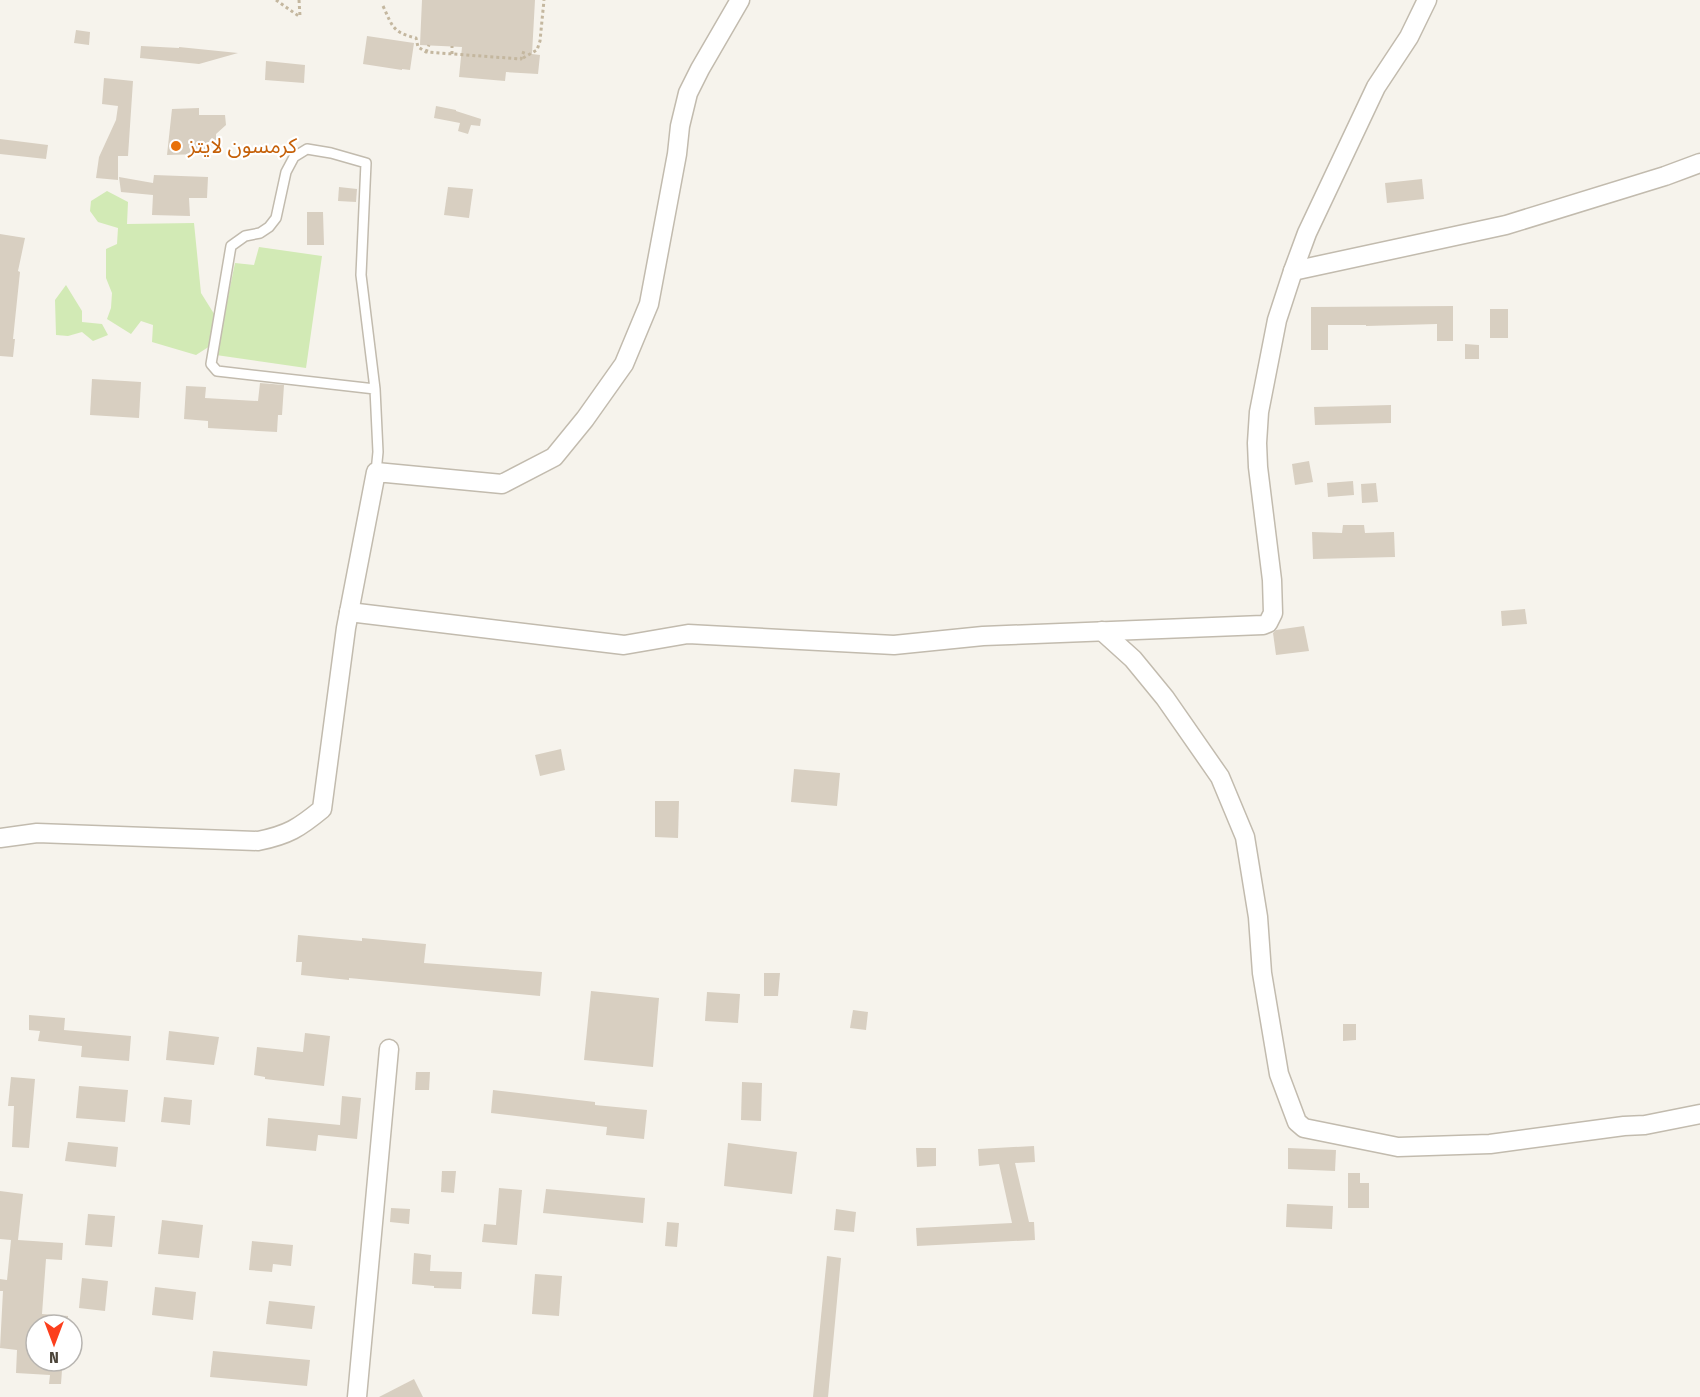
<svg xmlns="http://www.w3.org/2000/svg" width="1700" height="1397" font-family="'Fira Sans Condensed','Noto Sans Arabic',sans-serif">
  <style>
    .green { fill: #d2eab5 }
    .building { fill: #d8cfc1 }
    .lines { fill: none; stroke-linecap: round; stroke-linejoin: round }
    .service-casing { stroke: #c2bbae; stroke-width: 12 }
    .minor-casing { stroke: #c2bbae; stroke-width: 21 }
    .path { stroke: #c4b79f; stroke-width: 3; stroke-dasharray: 3 3; stroke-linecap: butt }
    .service { stroke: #fff; stroke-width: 9 }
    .minor { stroke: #fff; stroke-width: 18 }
    .food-dot { fill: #e8710a; stroke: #fff; stroke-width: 2 }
    .labels { text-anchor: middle; stroke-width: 4.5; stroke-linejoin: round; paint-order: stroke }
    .food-label { font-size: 21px; fill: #c56008; stroke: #fff; text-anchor: start }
  </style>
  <rect width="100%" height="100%" fill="#f6f3ec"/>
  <!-- green -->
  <g class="green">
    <polygon points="107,191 128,202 127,224 194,223 201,293 216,317 210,346 196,355 152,342 153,325 141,321 131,334 107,319 111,308 112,293 106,278 106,249 117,244 118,228 98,222 90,211 91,201"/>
    <polygon points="259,247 322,256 306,368 216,355 235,263 254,265"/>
    <polygon points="66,285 82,311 82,322 102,324 108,335 93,341 82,332 68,336 56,335 55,300"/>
  </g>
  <!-- building -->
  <g class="building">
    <polygon points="422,0 535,0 532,54 540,55 538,74 506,72 505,81 459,77 462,47 420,45"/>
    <polygon points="76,30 90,32 89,45 74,43"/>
    <polygon points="367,36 414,43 410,70 402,69 402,70 363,64"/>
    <polygon points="141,46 179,48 179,47 238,53 199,64 140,58"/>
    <polygon points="266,61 305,65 304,83 265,80"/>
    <polygon points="104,78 133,81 128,156 118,156 118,180 96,178 99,157 116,120 118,106 102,104"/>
    <polygon points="436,106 456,110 456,111 481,119 480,126 471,125 468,134 458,131 460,123 434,118"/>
    <polygon points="199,108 199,115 225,115 226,125 216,134 216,141 202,154 167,155 172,109"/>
    <polygon points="0,139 48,145 46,159 0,154"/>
    <polygon points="154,175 208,177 207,198 189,198 190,216 152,215 153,195 121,192 119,177 153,183"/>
    <polygon points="1422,179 1424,199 1387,203 1385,183"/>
    <polygon points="339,187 357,189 356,202 338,201"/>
    <polygon points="448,187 473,189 469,218 444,215"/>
    <polygon points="307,212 323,212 324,245 307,245"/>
    <polygon points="0,234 25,238 18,271 20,272 13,339 15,339 13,357 0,356"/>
    <polygon points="1453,306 1453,341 1437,341 1437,324 1366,326 1366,325 1328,325 1328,350 1311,350 1311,307"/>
    <rect x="1490" y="309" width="18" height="29"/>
    <polygon points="1465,344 1479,345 1479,359 1465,359"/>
    <polygon points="92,379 141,382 139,418 90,415"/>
    <polygon points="260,383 284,385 282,415 278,415 277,432 208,428 208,421 184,419 186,386 206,387 205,398 258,401"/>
    <polygon points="1391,405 1391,423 1315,425 1314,407"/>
    <polygon points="1309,461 1313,482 1295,485 1292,464"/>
    <polygon points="1353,481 1354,495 1328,497 1327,483"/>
    <polygon points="1376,483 1378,502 1362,503 1361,484"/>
    <polygon points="1343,525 1364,525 1365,533 1394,532 1395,557 1313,559 1312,532 1342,533"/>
    <polygon points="1525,609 1527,624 1502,626 1501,611"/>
    <polygon points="1304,626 1309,651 1276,655 1273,633 1276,630"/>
    <polygon points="561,749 565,770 540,776 535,755"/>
    <polygon points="794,769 840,773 837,806 791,802"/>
    <polygon points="655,801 679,801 678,838 655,837"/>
    <polygon points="298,935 362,941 362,938 426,944 424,963 542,972 540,996 349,978 349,980 301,975 302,962 296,962"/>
    <polygon points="764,973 780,973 778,996 764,996"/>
    <polygon points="591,991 659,998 653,1067 584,1060"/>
    <polygon points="707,992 740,994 738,1023 705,1021"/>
    <polygon points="853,1010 868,1012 866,1030 850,1028"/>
    <polygon points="29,1015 65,1018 64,1030 131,1036 129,1061 81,1057 82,1046 38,1041 40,1031 29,1030"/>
    <polygon points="1343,1024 1356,1024 1356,1040 1343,1041"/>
    <polygon points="169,1031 219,1037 214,1065 166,1060"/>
    <polygon points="305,1033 330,1036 324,1086 265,1079 265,1077 254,1075 257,1047 303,1052"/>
    <polygon points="416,1072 430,1072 429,1090 415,1090"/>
    <polygon points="11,1077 35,1079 29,1148 12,1147 14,1106 8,1106"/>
    <polygon points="742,1082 762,1083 761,1121 741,1120"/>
    <polygon points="79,1086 128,1090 125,1122 76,1118"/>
    <polygon points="493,1090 595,1102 595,1105 647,1110 644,1139 606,1135 607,1127 491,1113"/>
    <polygon points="342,1096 361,1098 357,1139 318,1135 316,1151 266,1146 268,1118 340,1125"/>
    <polygon points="164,1097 192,1100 190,1125 161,1122"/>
    <polygon points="68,1142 118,1147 116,1167 65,1161"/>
    <polygon points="728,1143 797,1152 792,1194 724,1186"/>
    <polygon points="1034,1146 1035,1162 1015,1163 1029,1222 1034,1222 1035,1240 917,1246 916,1228 1012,1223 999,1164 979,1166 978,1149"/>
    <polygon points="916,1148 936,1148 936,1166 917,1167"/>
    <polygon points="1288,1148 1336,1150 1335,1171 1288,1169"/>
    <polygon points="442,1171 456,1171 454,1193 441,1192"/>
    <polygon points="1348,1173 1360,1173 1360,1183 1369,1183 1369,1208 1348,1208"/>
    <polygon points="499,1188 522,1190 517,1245 482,1242 484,1224 496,1225"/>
    <polygon points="546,1189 645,1198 643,1223 543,1213"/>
    <polygon points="0,1191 23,1194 18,1240 63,1243 62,1260 46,1259 42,1314 68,1316 68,1325 36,1325 36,1361 52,1361 51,1370 62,1370 61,1384 49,1384 50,1375 16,1373 17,1350 0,1348 3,1291 0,1291 0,1279 7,1280 11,1240 0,1239"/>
    <polygon points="1287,1204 1333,1206 1332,1229 1286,1227"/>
    <polygon points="391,1208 410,1209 409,1224 390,1222"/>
    <polygon points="836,1209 856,1212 854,1232 834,1230"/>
    <polygon points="88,1214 115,1216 112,1247 85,1245"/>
    <polygon points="162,1220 203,1225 199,1258 158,1254"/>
    <polygon points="667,1222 679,1223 677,1247 665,1246"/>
    <polygon points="252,1241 293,1245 291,1266 273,1264 272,1272 249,1270"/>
    <polygon points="414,1253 431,1255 430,1271 462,1272 461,1289 434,1288 434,1286 412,1284"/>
    <polygon points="827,1256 841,1258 828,1397 813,1397"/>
    <polygon points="535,1274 562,1276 559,1316 532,1314"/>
    <polygon points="82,1278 108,1281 105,1311 79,1308"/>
    <polygon points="155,1287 196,1292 193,1320 152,1315"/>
    <polygon points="269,1301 315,1306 312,1329 266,1324"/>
    <polygon points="213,1351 310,1360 307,1386 210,1377"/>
    <polygon points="414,1379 423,1397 379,1397"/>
  </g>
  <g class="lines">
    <defs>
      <polyline id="service" points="375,389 217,371 211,364 231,246 245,236 260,233 269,227 276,218 286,172 294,157 307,149 331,153 366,163 361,275 375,389 378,452 376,472"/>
      <g id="minor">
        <polyline points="1293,271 1506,225 1665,176 1700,163"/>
        <polyline points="349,612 624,645 688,634 894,645 983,636 1263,625 1268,623 1273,613 1272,580 1258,467 1257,443 1259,412 1277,320 1293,271 1307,233 1376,87 1409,37 1427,0"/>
        <polyline points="1102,631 1133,659 1165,698 1220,777 1245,837 1258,917 1262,973 1279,1074 1297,1122 1304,1128 1398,1147 1490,1144 1624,1126 1645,1125 1700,1114"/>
        <path d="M0,838L37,833L258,841C288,835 299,828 322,809L346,628L376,472L502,484L554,457L585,419L624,364L649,304L677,154L680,126L688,93L700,69L740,0"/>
        <polyline points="357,1397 389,1049"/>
      </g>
    </defs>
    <!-- service casing -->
    <use href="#service" class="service-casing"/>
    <!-- minor casing -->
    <use href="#minor" class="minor-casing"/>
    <!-- path -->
    <g class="path">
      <polyline points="276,0 300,17"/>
      <polyline points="299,0 300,16"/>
      <path d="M383,6C393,27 392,32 416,38L418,47L426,52L521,59L524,51"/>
      <polyline points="426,52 429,45"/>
      <polyline points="452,54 452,46"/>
      <polyline points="523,58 537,50 540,41 544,0"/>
    </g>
    <!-- service -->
    <use href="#service" class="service"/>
    <!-- minor -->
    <use href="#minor" class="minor"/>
  </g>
  <!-- markers -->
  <circle class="food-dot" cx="176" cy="146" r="6"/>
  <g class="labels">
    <!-- food labels -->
    <g class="food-label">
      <text x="188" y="153">كرمسون لايتز</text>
    </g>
  </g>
  <!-- north arrow -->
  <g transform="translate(54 1343) rotate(180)"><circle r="28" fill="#ffffff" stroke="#b7b4b0" stroke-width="1.5"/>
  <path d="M0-4.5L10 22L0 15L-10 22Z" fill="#fc3f1d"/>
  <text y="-9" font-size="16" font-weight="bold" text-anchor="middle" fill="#4b4439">N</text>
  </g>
</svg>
